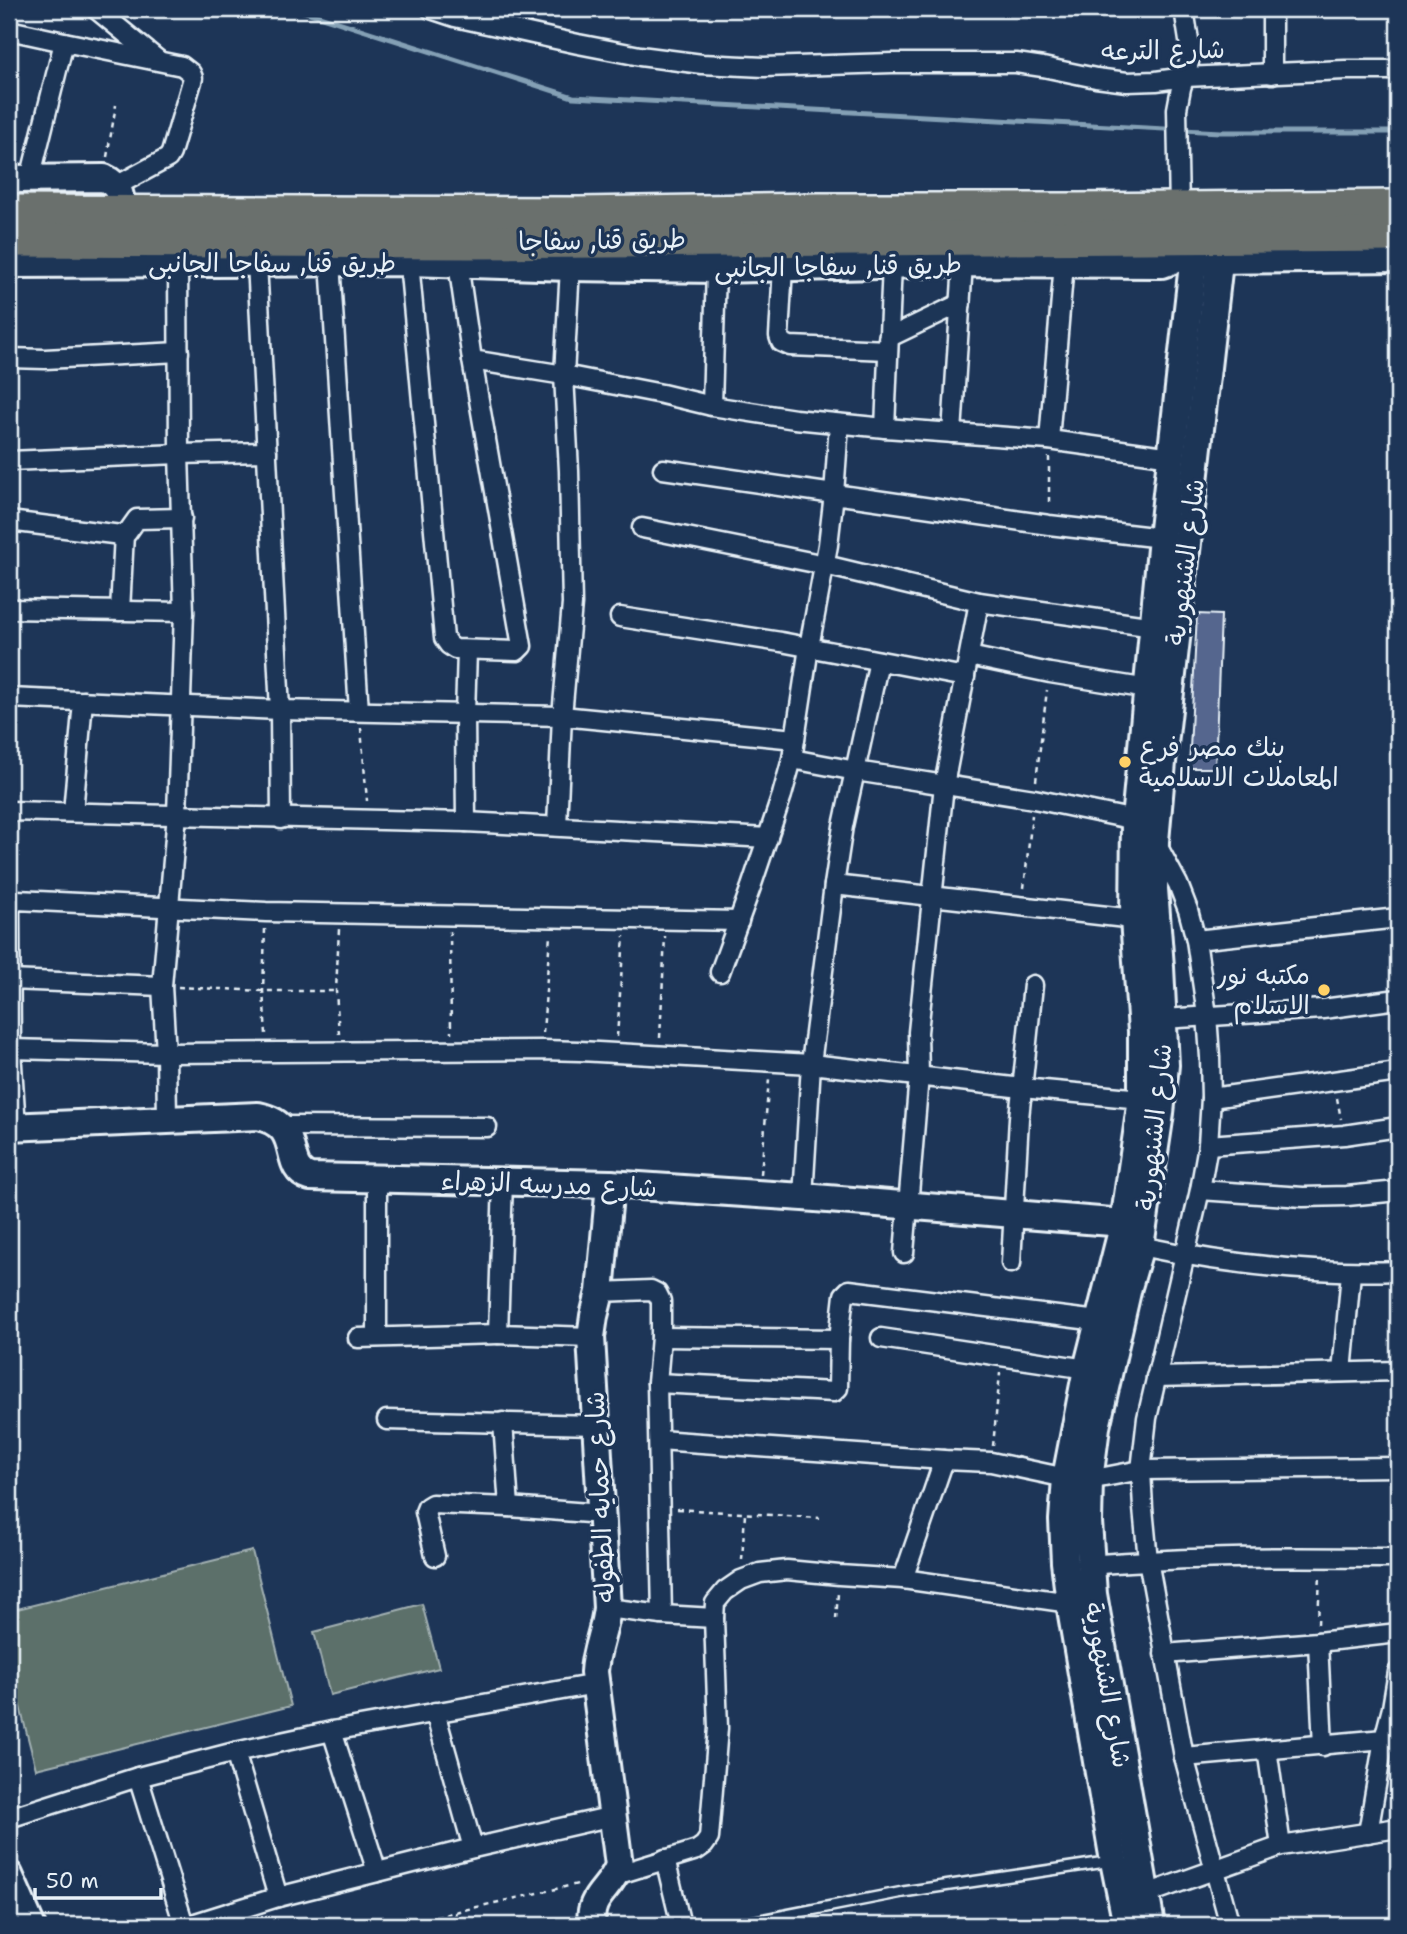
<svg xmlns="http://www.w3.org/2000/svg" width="1407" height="1934" font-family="'Shantell Sans','Playpen Sans Arabic',sans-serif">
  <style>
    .green { fill: #5b706b; stroke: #a2b0b2; stroke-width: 2 }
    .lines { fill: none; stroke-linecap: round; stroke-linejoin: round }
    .stream { stroke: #84a0b5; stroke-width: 5 }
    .building { fill: #55668e; stroke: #e8f1f8; stroke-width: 2 }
    .lane-casing { stroke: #e8f1f8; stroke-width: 14 }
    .street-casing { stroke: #e8f1f8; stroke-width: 23 }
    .secondary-casing { stroke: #e8f1f8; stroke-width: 32 }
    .highway-casing { stroke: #e8f1f8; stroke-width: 38 }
    .path { stroke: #e8f1f8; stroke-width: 2.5; stroke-dasharray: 5 5; stroke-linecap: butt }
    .lane { stroke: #1d3557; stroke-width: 9 }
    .street { stroke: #1d3557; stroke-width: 18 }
    .secondary { stroke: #1d3557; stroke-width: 26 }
    .highway { stroke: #6a706d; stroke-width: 33 }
    .poi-dot { fill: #ffd166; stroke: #1d3557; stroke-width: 2.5 }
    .labels { text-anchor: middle; stroke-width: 7; stroke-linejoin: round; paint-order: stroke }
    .street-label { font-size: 26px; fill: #e8f1f8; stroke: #1d3557 }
    .poi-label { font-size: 26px; fill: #e8f1f8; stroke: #1d3557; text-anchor: start }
  </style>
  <rect width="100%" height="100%" fill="#1d3557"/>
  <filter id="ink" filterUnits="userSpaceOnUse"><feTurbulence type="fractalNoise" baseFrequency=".0143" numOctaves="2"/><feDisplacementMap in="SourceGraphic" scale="14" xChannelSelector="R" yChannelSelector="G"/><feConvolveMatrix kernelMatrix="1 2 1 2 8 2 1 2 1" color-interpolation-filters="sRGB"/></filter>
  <g filter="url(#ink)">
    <!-- green -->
    <g class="green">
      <polygon points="252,1551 291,1706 36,1769 9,1664 9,1611"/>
      <polygon points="422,1604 439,1668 330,1695 314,1632"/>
    </g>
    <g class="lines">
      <!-- stream -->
      <polyline class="stream" points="297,9 573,97 1220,132 1398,132"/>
    </g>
    <!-- building -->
    <polygon class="building" points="1197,614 1221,615 1215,768 1189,768"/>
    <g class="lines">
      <defs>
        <polyline id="lane" points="750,1922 903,1892 1112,1861"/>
        <g id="street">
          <polyline points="96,9 158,60"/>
          <polyline points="431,9 455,17 578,44 640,56 702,64 764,67 892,63 1016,63 1043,67 1096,78 1127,82 1156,81 1185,77 1345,70 1398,70"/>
          <polyline points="1272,9 1272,74"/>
          <polyline points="9,30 64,42"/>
          <polyline points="30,179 64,42 182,66 191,73 193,78 171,153 168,158 116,186"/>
          <polyline points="1179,209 1177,109 1181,88 1189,62 1190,47 1184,9"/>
          <polyline points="257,262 280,710 281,819"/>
          <polyline points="330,262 359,711"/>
          <polyline points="409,262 444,638 449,645 455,649 517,651 522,646 472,360"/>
          <polyline points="458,263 472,360 564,375 662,394 712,406 795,419 885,428 1049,440 1172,457"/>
          <polyline points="783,267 779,336 781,342 790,346 888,350"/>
          <polyline points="888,338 961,303"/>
          <polyline points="9,358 45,359 179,352"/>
          <polyline points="712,406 716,269"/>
          <polyline points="885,428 892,264"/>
          <polyline points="952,433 963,263"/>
          <polyline points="1049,440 1064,263"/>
          <polyline points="9,461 179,454 267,452"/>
          <polyline points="663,469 834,494 839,424"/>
          <polyline points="9,521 121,535 127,533 137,519 182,518"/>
          <polyline points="642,528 825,565 979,602 1154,627"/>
          <polyline points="9,609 184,612"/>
          <polyline points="120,611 124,534"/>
          <polyline points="620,617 781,642 965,677"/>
          <polyline points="969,656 1050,673 1148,689"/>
          <polyline points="9,698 280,710 562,716 795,739"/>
          <polyline points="792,759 856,771 1034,799 1135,820"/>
          <polyline points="9,811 466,822 768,838"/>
          <polyline points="73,812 83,701"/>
          <polyline points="466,822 465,714 467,651"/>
          <polyline points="557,826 562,716 572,604 569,471 564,375 570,267"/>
          <polyline points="1157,845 1178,884 1188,910 1196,940 1207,1015 1210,1057 1211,1098 1208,1145 1200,1190 1147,1418 1141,1470 1143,1508 1148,1560 1184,1757 1230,1925"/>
          <polyline points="834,885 1134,919"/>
          <polyline points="1196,940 1398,918"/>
          <polyline points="720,972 751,887 782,795 792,759 809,647 828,545 834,494 1049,525 1162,538"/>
          <polyline points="9,980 162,986"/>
          <polyline points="1163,1019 1323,1009 1398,999"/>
          <polyline points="11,1049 166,1053 542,1050 580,1051 811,1064 1022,1088 1142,1099"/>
          <polyline points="1211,1098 1398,1072"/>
          <polyline points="167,1119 166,1053 162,986 177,814 184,612 179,454 178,262"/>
          <polyline points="282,1126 487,1127"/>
          <polyline points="16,1127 11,1049 10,907 17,900 266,912 739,921"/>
          <polyline points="1208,1145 1344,1135 1398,1127"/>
          <polyline points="503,1181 498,1334 591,1337"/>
          <polyline points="1200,1190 1303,1197 1347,1196 1398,1191"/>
          <polyline points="803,1197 811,1064 834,885 843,826 879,661"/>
          <path d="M1140,1246C1225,1264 1311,1274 1398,1271"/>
          <polyline points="904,1253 919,1076 918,1032 944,785 979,602"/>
          <polyline points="1011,1263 1019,1118 1033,985"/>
          <polyline points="600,1292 651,1290 657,1293 661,1301 661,1337 657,1383 662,1615"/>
          <polyline points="377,1336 377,1178"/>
          <polyline points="661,1337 839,1339"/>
          <polyline points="358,1338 498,1334"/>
          <polyline points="881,1338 1087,1369"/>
          <polyline points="1342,1372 1351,1273"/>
          <polyline points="1156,1377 1398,1371"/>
          <polyline points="657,1383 834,1392 838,1388 839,1339 844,1295 849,1290 1098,1321"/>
          <polyline points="387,1420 596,1425"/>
          <polyline points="503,1422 509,1507"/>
          <polyline points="659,1440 944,1460 991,1462 1066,1478"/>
          <polyline points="1089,1480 1141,1470 1398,1467"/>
          <polyline points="435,1556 425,1512 427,1507 432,1504 509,1507 602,1514"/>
          <path d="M1090,1565C1192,1556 1295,1557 1398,1558"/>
          <polyline points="903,1579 944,1460"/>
          <polyline points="607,1608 662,1615 714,1618"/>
          <polyline points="1318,1642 1323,1746"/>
          <polyline points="1164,1654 1318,1642 1398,1633"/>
          <polyline points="435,1712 473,1848"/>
          <polyline points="332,1731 377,1872"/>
          <polyline points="1267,1749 1281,1846"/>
          <polyline points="235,1752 278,1897"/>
          <polyline points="1184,1757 1384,1739"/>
          <polyline points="138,1777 235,1752 332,1731 596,1684"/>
          <polyline points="9,1818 138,1777 184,1925"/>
          <polyline points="1368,1833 1384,1739 1392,1708 1398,1672"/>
          <polyline points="665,1859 681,1925"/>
          <polyline points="616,1875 697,1850 704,1845 709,1838 718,1728 714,1618 715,1603 725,1591 741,1580 760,1573 787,1570 839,1575 903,1579 1070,1603"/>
          <polyline points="1144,1895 1281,1846 1398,1828"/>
          <polyline points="189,1925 278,1897 473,1848 613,1816"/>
        </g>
        <g id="secondary">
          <path d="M9,179L104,178C120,185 121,196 122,213"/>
          <polyline points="1204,260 1398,258"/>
          <path d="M9,264L409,262L570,267L716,269L963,263L1162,264C1178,259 1187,252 1196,238"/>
          <path d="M9,1127L258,1116C306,1126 280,1168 310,1177L610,1184L803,1197L1124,1223"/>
          <polyline points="9,1875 31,1925"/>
          <path d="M592,1925C587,1896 611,1890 619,1865L594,1672C595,1650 605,1630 607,1608L591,1337L594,1316L600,1292L610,1184"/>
          <polyline points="1127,1925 1114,1861 1070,1603 1065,1562 1063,1520 1066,1478 1087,1369 1124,1223 1142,1099 1142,1031 1134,919 1135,820 1162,538 1196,238"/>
          <polyline points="1151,1925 1093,1594 1088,1522 1089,1480 1096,1427 1128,1287 1140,1246 1160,1113 1165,1065 1160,967 1154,889 1155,841 1162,762 1222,236"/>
        </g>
        <g id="highway">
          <polyline points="9,212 579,214 819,210 1078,210 1398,207"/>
          <polyline points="9,240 469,242 1398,235"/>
        </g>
      </defs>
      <!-- lane casing -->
      <use href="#lane" class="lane-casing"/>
      <!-- street casing -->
      <use href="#street" class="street-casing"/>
      <!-- secondary casing -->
      <use href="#secondary" class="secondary-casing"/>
      <!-- highway casing -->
      <use href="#highway" class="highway-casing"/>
      <!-- path -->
      <g class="path">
        <polyline points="107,157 116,105"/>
        <polyline points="1049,457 1049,507"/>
        <polyline points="361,728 367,801"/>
        <polyline points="1036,781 1047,690"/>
        <polyline points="1024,888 1032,815"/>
        <polyline points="265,929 263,991 266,1034"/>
        <polyline points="450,931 451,1033"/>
        <polyline points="178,987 263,991 336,991"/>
        <polyline points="543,1033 550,935"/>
        <polyline points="339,1034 336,991 339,929"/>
        <polyline points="617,1037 624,936"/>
        <polyline points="660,1038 665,936"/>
        <polyline points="1337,1098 1341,1119"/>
        <polyline points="761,1174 769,1079"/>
        <polyline points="993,1446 1000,1373"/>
        <polyline points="677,1509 820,1518"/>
        <polyline points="742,1560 745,1514"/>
        <polyline points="836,1619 838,1593"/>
        <polyline points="1318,1624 1320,1574"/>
        <polyline points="455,1912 458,1925"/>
        <polyline points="407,1925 455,1912 582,1883"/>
      </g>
      <!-- lane -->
      <use href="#lane" class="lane"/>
      <!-- street -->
      <use href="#street" class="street"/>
      <!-- secondary -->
      <use href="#secondary" class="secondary"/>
      <!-- highway -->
      <use href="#highway" class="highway"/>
    </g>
  </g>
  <!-- markers -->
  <g class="poi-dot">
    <circle cx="1125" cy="762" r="7"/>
    <circle cx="1324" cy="990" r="7"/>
  </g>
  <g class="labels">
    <!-- street labels -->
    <g class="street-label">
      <text transform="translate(1163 50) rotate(-1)" y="9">شارع الترعه</text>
      <text transform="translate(602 240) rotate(-1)" y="9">طريق قنا, سفاجا</text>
      <text x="272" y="272">طريق قنا, سفاجا الجانبى</text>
      <text transform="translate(838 266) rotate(-1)" y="9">طريق قنا, سفاجا الجانبى</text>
      <text transform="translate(1185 562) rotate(-83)" y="9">شارع الشنهورية</text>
      <text transform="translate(1154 1127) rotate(-84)" y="9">شارع الشنهورية</text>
      <text transform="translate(549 1184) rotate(2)" y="9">شارع مدرسه الزهراء</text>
      <text transform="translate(600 1497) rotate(-93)" y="9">شارع حمايه الطفوله</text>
      <text transform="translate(1108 1685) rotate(80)" y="9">شارع الشنهورية</text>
    </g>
    <!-- poi labels -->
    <g class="poi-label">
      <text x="1139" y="756">بنك مصر فرع<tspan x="1139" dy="30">المعاملات الاسلامية</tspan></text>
      <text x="1310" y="984" text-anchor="end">مكتبه نور<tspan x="1310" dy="30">الاسلام</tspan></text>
    </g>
  </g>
  <!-- margin -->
  <rect width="1407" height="1934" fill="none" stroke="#1d3557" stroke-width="35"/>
  <rect x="18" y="18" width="1372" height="1899" fill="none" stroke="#e8f1f8" stroke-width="2.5" filter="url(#ink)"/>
  <!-- scale -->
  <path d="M35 1888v10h126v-10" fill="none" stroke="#e8f1f8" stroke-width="3.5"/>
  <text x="46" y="1888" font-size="21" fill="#e8f1f8" stroke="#1d3557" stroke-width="5" paint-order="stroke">50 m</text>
</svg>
